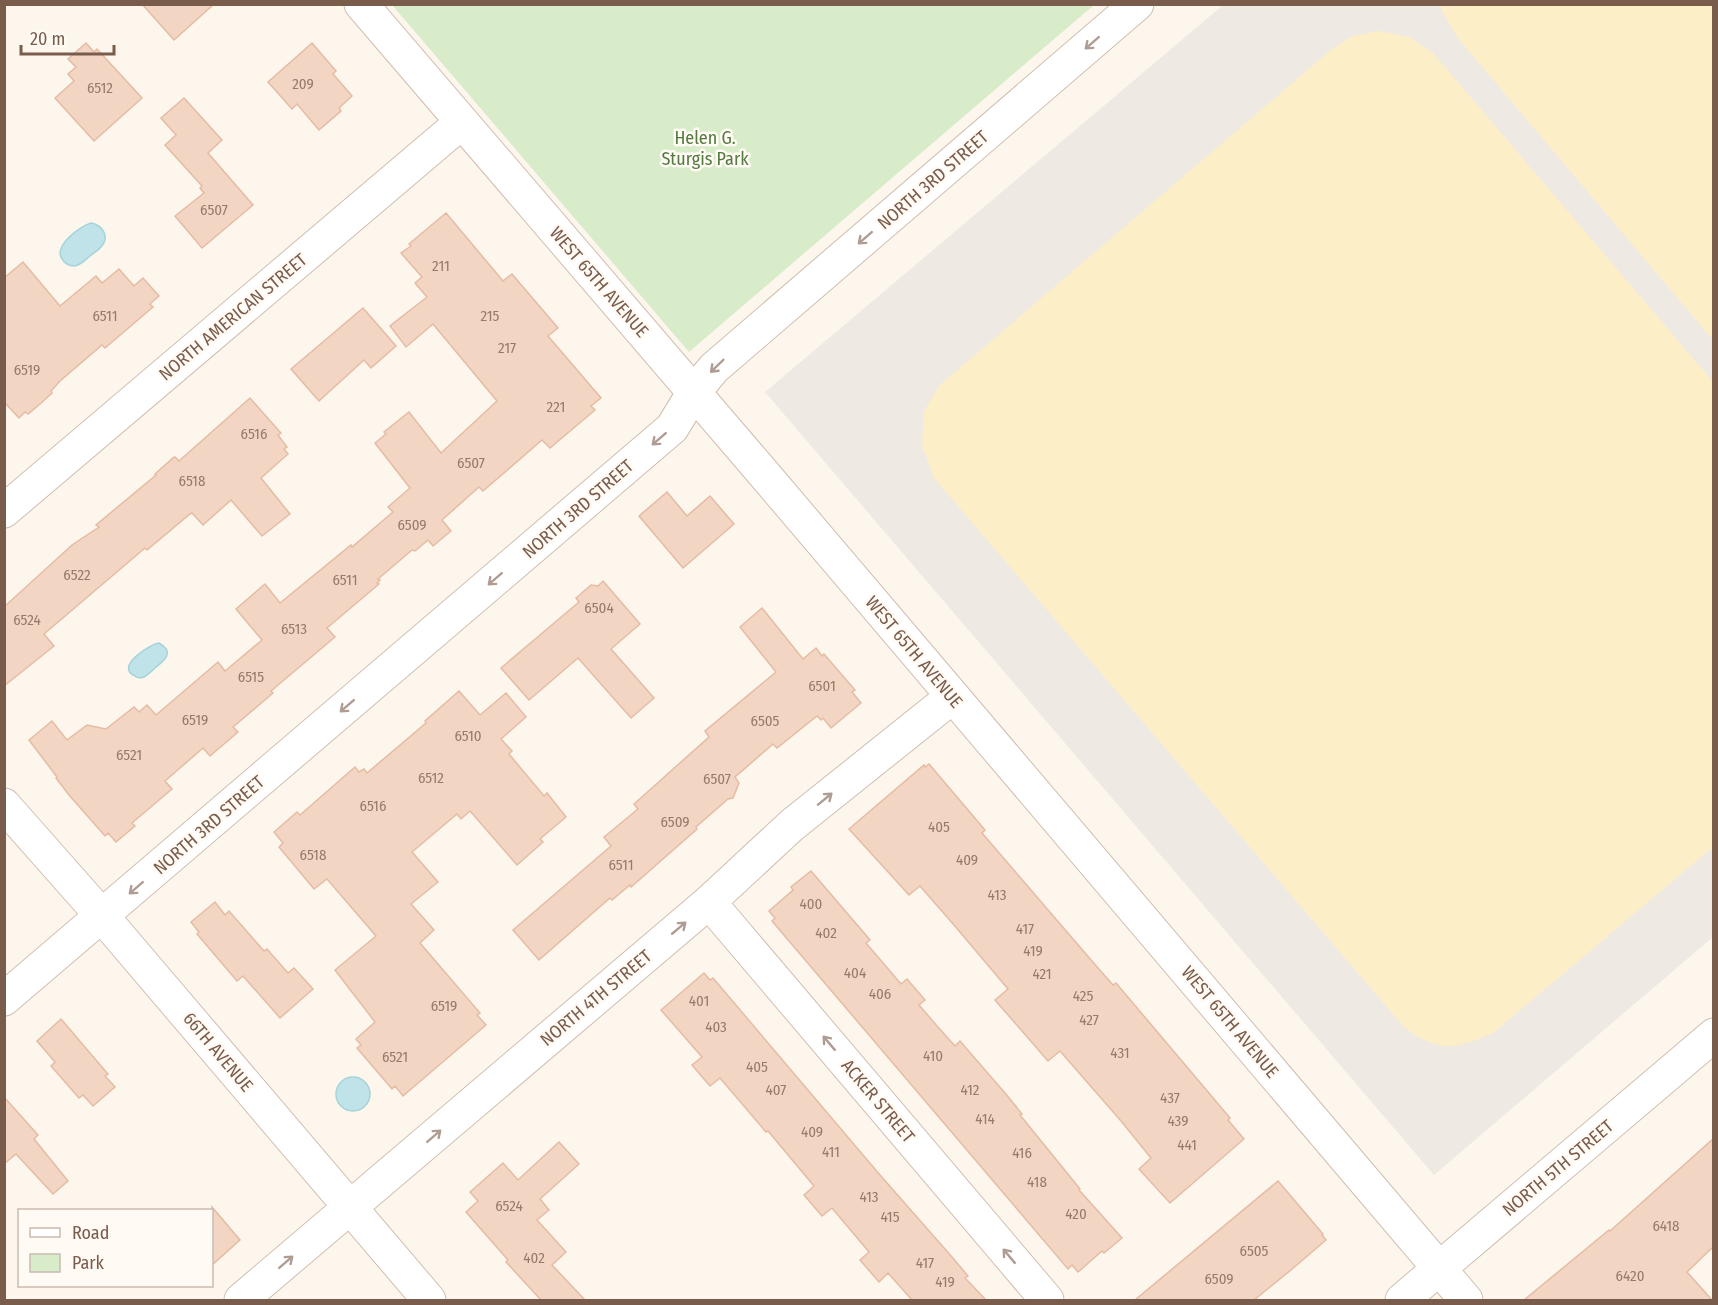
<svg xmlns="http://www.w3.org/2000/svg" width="1718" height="1305" font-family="'Fira Sans Condensed',sans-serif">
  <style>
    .industrial { fill: #efe9e4 }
    .green { fill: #d8ecc9 }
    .sand { fill: #fcefc7 }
    .water { fill: #bfe3e8; stroke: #a5d3da; stroke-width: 1.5 }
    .building { fill: #f3d5c3; stroke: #e6bba3; stroke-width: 1.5 }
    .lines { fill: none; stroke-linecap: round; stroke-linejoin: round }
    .minor-casing { stroke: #d1beb0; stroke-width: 35 }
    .minor { stroke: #fff; stroke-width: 33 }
    .oneway { stroke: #af9d94 }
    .labels { text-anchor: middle; stroke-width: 5; stroke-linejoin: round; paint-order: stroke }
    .number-label { font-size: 15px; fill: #987a6a }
    .park-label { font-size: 18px; fill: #537a41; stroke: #fffaf3 }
    .street-label { font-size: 18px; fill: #7a5c4d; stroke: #fffaf3 }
  </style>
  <rect width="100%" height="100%" fill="#fdf6ec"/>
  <!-- industrial -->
  <polygon class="industrial" points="1223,5 1713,5 1713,937 1434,1175 765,392"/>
  <!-- green -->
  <polygon class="green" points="392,5 1094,5 689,352"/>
  <!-- sand -->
  <g class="sand">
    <polygon points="1439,5 1713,5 1713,340 1457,37"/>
    <path d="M1379,31L1409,37L1433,53L1713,382V847L1493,1033C1454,1049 1440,1054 1404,1027L934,478L922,445L924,411L940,385L1332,49L1353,36Z"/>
  </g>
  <!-- water -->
  <g class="water">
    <path d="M91,223C103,225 110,237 101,247C98,251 93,253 90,256C85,260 80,266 74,266C69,266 64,263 62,259C53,246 80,226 91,223Z"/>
    <path d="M159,643C175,652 165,660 155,668C152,671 148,675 144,677C141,678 137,678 135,676C114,667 150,644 159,643Z"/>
    <circle cx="353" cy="1094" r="17"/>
  </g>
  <!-- building -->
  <g class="building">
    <polygon points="142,4 214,4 174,40"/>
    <polygon points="86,43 94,52 97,49 142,98 94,141 55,98 74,81 68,74 76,67 68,59"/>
    <polygon points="312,43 336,71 333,74 352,96 339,108 341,111 319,130 297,104 292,109 268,82"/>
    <polygon points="184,98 222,140 208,153 253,205 202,248 175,216 204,193 200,188 202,186 165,145 176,135 161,118"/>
    <polygon points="446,213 503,281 512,274 558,328 548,336 601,398 591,406 595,410 550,448 542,440 483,491 479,487 442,520 451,531 433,546 428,540 415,551 412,550 378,579 380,580 377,583 379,584 327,628 335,637 271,691 273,693 233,727 238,732 210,756 203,748 165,781 172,789 132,823 135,826 116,842 108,833 105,836 69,795 56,778 57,777 29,740 52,721 67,740 87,725 106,729 134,707 139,712 147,705 156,715 218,662 225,671 262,640 236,609 265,584 280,603 351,545 352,547 393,512 388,507 410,488 375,443 386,434 384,432 409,412 441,453 497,401 433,324 406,347 390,326 427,297 415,283 422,277 401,253 411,246 409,244"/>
    <polygon points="23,262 60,306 96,276 102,283 119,269 134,286 143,278 159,296 150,304 153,307 105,348 102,345 60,381 51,391 52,393 40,404 28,414 25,412 19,418 4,402 4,278"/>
    <polygon points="363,308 396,346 371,368 364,360 319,401 291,369"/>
    <polygon points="250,398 281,433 278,435 287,447 284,449 288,454 261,478 290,514 262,536 231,500 203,525 192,513 190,514 147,550 145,548 44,634 54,646 4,686 4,607 72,545 99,527 96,525 156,475 155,474 173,458 175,457 179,461"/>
    <polygon points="667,492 687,516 710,496 734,524 683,568 639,516"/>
    <polygon points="603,581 640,624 611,649 654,698 631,718 578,658 529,700 501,668 579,602 576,598 591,585 598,586"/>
    <polygon points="762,608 803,659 816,648 822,656 824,654 855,690 852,692 861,703 831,728 823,718 821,720 817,716 777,748 773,744 735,777 739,783 733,798 728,799 696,827 697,829 631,887 630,885 612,900 610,898 539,960 513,930 611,846 604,837 638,809 634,804 709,737 705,731 776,672 740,627"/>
    <polygon points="459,691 480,715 506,693 526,717 501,739 512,751 509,754 544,796 547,793 566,817 540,839 543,842 517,865 470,811 461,819 457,814 412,852 438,882 411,904 434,930 420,943 480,1013 477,1015 486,1025 403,1096 395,1086 392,1089 357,1048 361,1045 356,1039 375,1022 335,970 376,936 327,879 314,889 279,847 283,843 274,832 297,812 300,815 355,767 359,772 364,769 367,773 426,723 425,721"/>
    <polygon points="929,764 985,830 982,833 1098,968 1113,985 1116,983 1230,1118 1228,1120 1244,1139 1170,1203 1139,1169 1151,1158 1121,1121 1060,1051 1048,1061 995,1000 1008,989 954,925 920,886 909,895 849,829 924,765 925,767"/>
    <polygon points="811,871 870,940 866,943 901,984 907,979 925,1000 919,1005 937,1026 955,1046 960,1041 1005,1093 1022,1114 1020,1115 1080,1189 1079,1190 1122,1238 1104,1253 1102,1251 1078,1272 1072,1265 1068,1269 772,921 775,918 769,911 793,890 791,887"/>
    <polygon points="215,902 225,915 229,911 264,951 267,949 288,973 294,968 313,989 280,1018 243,976 237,981 197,934 199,932 191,922"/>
    <polygon points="704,973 710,980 713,978 880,1175 952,1257 968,1276 965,1278 986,1300 912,1300 888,1273 879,1282 860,1260 869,1252 832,1208 822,1216 804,1195 814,1186 768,1131 766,1132 720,1078 710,1086 692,1065 702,1057 661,1010"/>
    <polygon points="61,1019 108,1074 105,1076 115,1087 93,1106 83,1095 79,1098 51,1066 55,1062 37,1041"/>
    <polygon points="4,1097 38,1135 34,1139 68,1181 53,1194 16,1154 4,1164"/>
    <polygon points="1713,1139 1713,1247 1687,1272 1712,1300 1524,1300 1609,1230 1610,1231"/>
    <polygon points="559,1142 579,1164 540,1199 549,1210 537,1220 566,1252 552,1265 585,1300 541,1300 506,1262 508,1260 466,1212 478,1201 470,1192 503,1163 518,1180"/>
    <polygon points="1278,1181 1323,1234 1322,1235 1326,1240 1291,1270 1254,1300 1135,1300"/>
    <polygon points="212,1207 240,1240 212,1265"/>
  </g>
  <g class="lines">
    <defs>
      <g id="minor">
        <polyline points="361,4 764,474 1466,1300"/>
        <polyline points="4,511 462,122"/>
        <polyline points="4,805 102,916 429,1300"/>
        <polyline points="709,902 1047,1300"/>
        <polyline points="4,999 672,428 694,392 714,368 1137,4"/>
        <polyline points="241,1300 709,902 792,825 952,697"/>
        <polyline points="1402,1300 1714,1035"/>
      </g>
    </defs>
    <!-- minor casing -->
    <use href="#minor" class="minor-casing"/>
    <!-- minor -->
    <use href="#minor" class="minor"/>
  </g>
  <!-- one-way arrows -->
  <defs><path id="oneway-shaft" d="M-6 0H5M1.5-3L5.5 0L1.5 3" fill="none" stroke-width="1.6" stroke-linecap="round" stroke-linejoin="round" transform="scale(1.5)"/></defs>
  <g class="oneway">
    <use href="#oneway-shaft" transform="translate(1092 43) rotate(139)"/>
    <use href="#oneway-shaft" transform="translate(865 238) rotate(139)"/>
    <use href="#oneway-shaft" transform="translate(717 366) rotate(136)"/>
    <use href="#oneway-shaft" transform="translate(659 439) rotate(139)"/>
    <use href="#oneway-shaft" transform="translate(495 579) rotate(139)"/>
    <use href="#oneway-shaft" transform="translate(347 706) rotate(139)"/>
    <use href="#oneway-shaft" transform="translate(825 799) rotate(-39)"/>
    <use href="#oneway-shaft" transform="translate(136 888) rotate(139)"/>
    <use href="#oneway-shaft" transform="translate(679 928) rotate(-40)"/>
    <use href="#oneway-shaft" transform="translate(829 1043) rotate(-130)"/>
    <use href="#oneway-shaft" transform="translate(434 1136) rotate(-41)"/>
    <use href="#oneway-shaft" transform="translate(1009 1256) rotate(-130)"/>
    <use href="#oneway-shaft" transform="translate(286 1262) rotate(-41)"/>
  </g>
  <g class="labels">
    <!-- number labels -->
    <g class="number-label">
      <text x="303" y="89">209</text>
      <text x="100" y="93">6512</text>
      <text x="214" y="215">6507</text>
      <text x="441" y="271">211</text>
      <text x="105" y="321">6511</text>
      <text x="490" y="321">215</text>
      <text x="507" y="353">217</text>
      <text x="27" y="375">6519</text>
      <text x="556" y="412">221</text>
      <text x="254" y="439">6516</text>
      <text x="471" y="468">6507</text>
      <text x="192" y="486">6518</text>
      <text x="412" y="530">6509</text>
      <text x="77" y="580">6522</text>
      <text x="345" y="585">6511</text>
      <text x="599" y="613">6504</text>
      <text x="27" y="625">6524</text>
      <text x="294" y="634">6513</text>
      <text x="251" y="682">6515</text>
      <text x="822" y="691">6501</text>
      <text x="195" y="725">6519</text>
      <text x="765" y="726">6505</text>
      <text x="468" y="741">6510</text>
      <text x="129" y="760">6521</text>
      <text x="431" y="783">6512</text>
      <text x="717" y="784">6507</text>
      <text x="373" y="811">6516</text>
      <text x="675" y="827">6509</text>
      <text x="939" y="832">405</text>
      <text x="313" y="860">6518</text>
      <text x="967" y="865">409</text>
      <text x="621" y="870">6511</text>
      <text x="997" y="900">413</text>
      <text x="811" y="909">400</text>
      <text x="1025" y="934">417</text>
      <text x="826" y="938">402</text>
      <text x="1033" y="956">419</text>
      <text x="855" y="978">404</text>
      <text x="1042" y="979">421</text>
      <text x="880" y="999">406</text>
      <text x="1083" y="1001">425</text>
      <text x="699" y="1006">401</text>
      <text x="444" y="1011">6519</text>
      <text x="1089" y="1025">427</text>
      <text x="716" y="1032">403</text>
      <text x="1120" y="1058">431</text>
      <text x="933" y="1061">410</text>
      <text x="395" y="1062">6521</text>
      <text x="757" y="1072">405</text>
      <text x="776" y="1095">407</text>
      <text x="970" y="1095">412</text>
      <text x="1170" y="1103">437</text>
      <text x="985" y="1124">414</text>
      <text x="1178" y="1126">439</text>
      <text x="812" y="1137">409</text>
      <text x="1187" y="1150">441</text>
      <text x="831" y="1157">411</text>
      <text x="1022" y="1158">416</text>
      <text x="1037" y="1187">418</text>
      <text x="869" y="1202">413</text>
      <text x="509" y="1211">6524</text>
      <text x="1076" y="1219">420</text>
      <text x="890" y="1222">415</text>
      <text x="1666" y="1231">6418</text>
      <text x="1254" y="1256">6505</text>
      <text x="534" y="1263">402</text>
      <text x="925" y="1268">417</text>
      <text x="1630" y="1281">6420</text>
      <text x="1219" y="1284">6509</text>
      <text x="945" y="1287">419</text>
    </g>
    <!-- park labels -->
    <g class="park-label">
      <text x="705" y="144">Helen G.<tspan x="705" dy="21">Sturgis Park</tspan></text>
    </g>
    <!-- street labels -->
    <g class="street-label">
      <text transform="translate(933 180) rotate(-41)" y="6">NORTH 3RD STREET</text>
      <text transform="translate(599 282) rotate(49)" y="6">WEST 65TH AVENUE</text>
      <text transform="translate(233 317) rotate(-40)" y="6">NORTH AMERICAN STREET</text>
      <text transform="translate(578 509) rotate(-41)" y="6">NORTH 3RD STREET</text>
      <text transform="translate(914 652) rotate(50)" y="6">WEST 65TH AVENUE</text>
      <text transform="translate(209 825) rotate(-41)" y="6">NORTH 3RD STREET</text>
      <text transform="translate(596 998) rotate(-40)" y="6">NORTH 4TH STREET</text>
      <text transform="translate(1230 1022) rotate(50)" y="6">WEST 65TH AVENUE</text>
      <text transform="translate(218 1052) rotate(50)" y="6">66TH AVENUE</text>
      <text transform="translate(878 1101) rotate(50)" y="6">ACKER STREET</text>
      <text transform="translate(1558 1168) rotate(-40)" y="6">NORTH 5TH STREET</text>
    </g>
  </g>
  <!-- border -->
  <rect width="1718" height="1305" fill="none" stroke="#7a5c4d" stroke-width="12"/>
  <!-- legend -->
  <rect x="18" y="1209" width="195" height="78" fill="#fffaf3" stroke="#cabbb1" stroke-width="1.5"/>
  <rect x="30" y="1228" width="30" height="9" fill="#ffffff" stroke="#cabbb1" stroke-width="1.5"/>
  <text x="72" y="1239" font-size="18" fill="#7a5c4d">Road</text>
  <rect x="30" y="1254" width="30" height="18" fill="#d8ecc9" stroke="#cabbb1" stroke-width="1.5"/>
  <text x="72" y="1269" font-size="18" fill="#7a5c4d">Park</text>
  <!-- scale -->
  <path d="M21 45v9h93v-9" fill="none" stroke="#7a5c4d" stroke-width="3"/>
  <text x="30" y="45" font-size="18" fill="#7a5c4d" stroke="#fffaf3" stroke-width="4.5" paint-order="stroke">20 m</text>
</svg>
